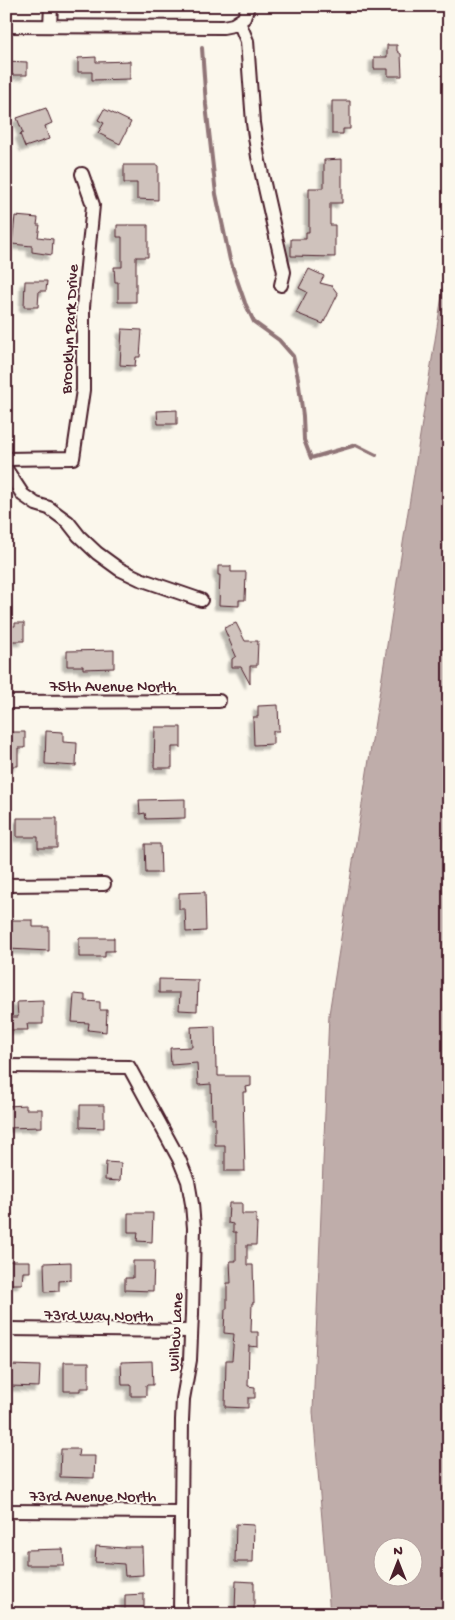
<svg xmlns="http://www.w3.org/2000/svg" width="455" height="1620" font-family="'Gochi Hand',sans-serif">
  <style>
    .water { fill: #bfadaa; stroke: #907477; fill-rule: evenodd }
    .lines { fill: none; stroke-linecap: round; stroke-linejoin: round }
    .stream { stroke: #907477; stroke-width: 4 }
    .building { fill: #cfc2bc; stroke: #4a1f2b; filter: url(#shadow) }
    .minor-casing { stroke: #4a1f2b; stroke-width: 16 }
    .minor { stroke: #fbf7ec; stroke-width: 12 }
    .labels { text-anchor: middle; stroke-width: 4; stroke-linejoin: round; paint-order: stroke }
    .street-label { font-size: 16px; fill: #4a1f2b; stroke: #fbf7ec }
  </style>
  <defs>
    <filter id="shadow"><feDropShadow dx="-4.5" dy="4.5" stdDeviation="1" flood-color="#0004"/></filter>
  </defs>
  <rect width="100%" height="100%" fill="#fbf7ec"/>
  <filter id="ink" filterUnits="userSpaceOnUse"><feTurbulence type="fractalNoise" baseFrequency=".02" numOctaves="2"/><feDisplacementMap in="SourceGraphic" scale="10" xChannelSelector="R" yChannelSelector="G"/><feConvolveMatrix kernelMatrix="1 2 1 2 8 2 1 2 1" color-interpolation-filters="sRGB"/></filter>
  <g filter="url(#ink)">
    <!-- water -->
    <path class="water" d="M449,251V1614H330L313,1412L329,1014ZM382,1548H412V1578H382Z"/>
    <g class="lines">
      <!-- stream -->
      <g class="stream">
        <polyline points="196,6 196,7"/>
        <polyline points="202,48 206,105 216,194 230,260 245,303 254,322 279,340 293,356 298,378 303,416 304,440 311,458 356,445 376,455"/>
      </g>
    </g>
    <!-- building -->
    <g class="building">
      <polygon points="387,45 397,45 397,51 401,54 402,76 388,76 388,69 374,69 374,57 387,57"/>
      <polygon points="96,57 96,62 130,61 130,79 92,80 92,72 78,72 78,58"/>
      <polygon points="6,61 27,62 27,75 6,75"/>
      <polygon points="332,101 350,101 350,129 343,129 343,134 332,134"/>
      <polygon points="46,108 52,123 45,126 49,139 25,147 20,134 23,133 17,118"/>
      <polygon points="104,109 131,122 120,144 98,133 104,123 98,120"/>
      <polygon points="342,159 342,203 330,203 330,225 335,225 335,257 291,256 291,239 306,239 306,232 309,232 309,188 324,188 324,160"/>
      <polygon points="124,165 158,165 158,200 137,199 137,183 124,183"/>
      <polygon points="15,216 38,218 37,225 40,225 38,237 53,239 52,255 32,252 32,246 12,244"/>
      <polygon points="117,225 148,225 148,257 136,257 136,302 118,302 118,282 115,282 114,267 122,267 122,237 117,237"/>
      <polygon points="309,269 324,276 320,283 332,286 338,294 323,324 296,313 307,292 299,288"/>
      <polygon points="25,281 47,281 46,291 39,291 38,307 24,307"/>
      <polygon points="122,329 142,330 140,357 136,357 135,366 120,365"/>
      <polygon points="177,410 177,424 158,424 157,411"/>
      <polygon points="218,566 231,566 231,572 246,572 245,600 239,600 239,606 219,605 220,575 218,575"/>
      <polygon points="15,623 24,623 24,641 6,641 6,626 15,626"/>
      <polygon points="236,623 245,641 258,641 257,666 250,666 250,684 241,667 232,667 232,659 236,656 224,628"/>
      <polygon points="114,650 114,668 83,669 83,666 67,666 67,651"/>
      <polygon points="278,705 279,731 273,731 273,744 254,745 253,717 258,717 258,706"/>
      <polygon points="155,727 181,727 181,747 172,747 172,768 154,768"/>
      <polygon points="46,731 63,732 63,742 77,743 76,766 45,764"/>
      <polygon points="6,732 25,732 25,748 18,748 18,766 6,766"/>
      <polygon points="185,799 185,818 146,819 145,813 140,814 139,800"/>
      <polygon points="17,818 57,818 57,848 38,848 38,837 17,837"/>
      <polygon points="145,844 160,844 161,873 146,873"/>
      <polygon points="205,892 206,931 186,932 185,909 179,909 179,893"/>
      <polygon points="10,920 33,920 33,927 49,927 49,951 8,949"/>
      <polygon points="79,938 114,938 114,951 105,951 105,957 79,957"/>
      <polygon points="159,979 198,980 197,1011 179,1010 180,993 159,993"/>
      <polygon points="74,994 85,995 85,1001 100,1002 100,1010 107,1010 106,1032 88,1030 89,1023 72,1022"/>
      <polygon points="43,1001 43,1024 27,1024 28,1030 11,1030 11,1017 18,1017 17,1002"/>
      <polygon points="215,1026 216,1068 218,1068 218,1076 251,1076 251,1086 246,1087 247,1092 243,1092 245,1171 225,1171 225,1145 215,1145 215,1118 212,1118 211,1084 198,1085 197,1063 171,1065 170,1048 192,1047 191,1027"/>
      <polygon points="26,1105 26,1109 42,1109 42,1127 6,1128 6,1106"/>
      <polygon points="80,1105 104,1105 104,1128 80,1127"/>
      <polygon points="106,1162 121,1163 120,1181 105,1180"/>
      <polygon points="229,1203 242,1203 242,1214 256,1214 256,1223 257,1223 256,1245 247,1245 247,1265 253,1265 254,1303 252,1303 251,1332 258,1332 258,1347 249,1346 248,1386 255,1387 255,1398 248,1398 248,1408 225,1407 226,1360 232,1360 234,1334 224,1333 225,1309 227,1309 227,1283 231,1283 230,1261 236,1261 236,1232 233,1232 233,1224 228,1223"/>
      <polygon points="128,1213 153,1213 152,1242 137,1241 138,1232 128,1232"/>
      <polygon points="6,1261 30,1261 30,1272 23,1272 22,1284 6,1284"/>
      <polygon points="133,1261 154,1261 153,1291 125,1290 125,1278 133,1278"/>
      <polygon points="71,1262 71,1280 59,1281 59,1291 45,1292 44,1263"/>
      <polygon points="152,1361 153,1385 146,1385 146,1396 131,1396 131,1385 122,1385 121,1362"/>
      <polygon points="64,1362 89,1362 89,1388 80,1388 80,1391 64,1391"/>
      <polygon points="11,1365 40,1366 39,1387 10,1386"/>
      <polygon points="61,1449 79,1449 78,1456 95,1456 94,1478 60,1477"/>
      <polygon points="236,1524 254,1525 253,1562 235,1562"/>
      <polygon points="96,1546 124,1548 124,1547 142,1547 143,1575 125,1576 124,1564 95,1562"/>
      <polygon points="63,1549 64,1565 26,1565 26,1550"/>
      <polygon points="236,1581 254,1582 254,1614 238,1614 238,1610 235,1609"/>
      <polygon points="144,1594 144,1614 125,1614 125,1595"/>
    </g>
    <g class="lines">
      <defs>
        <g id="minor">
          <polyline points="239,22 247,41 253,123 258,157 284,272 281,285"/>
          <polyline points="6,26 223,27 233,25 244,18 248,6"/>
          <polyline points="50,26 51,6"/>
          <polyline points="6,459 73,458 83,390 83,307 93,205 82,174"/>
          <polyline points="6,469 23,495 36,504 49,508 68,522 79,536 97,553 119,569 140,579 201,600"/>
          <polyline points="6,702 219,701"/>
          <polyline points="6,885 104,884"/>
          <polyline points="6,1066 129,1067 179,1159 188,1181 192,1204 194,1228 192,1314 190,1360 183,1399 182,1420 180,1614"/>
          <polyline points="6,1329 191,1331"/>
          <polyline points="6,1511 180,1512"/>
        </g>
      </defs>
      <!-- minor casing -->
      <use href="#minor" class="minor-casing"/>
      <!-- minor -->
      <use href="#minor" class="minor"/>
    </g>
  </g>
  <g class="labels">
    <!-- street labels -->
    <g class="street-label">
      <text transform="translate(68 329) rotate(-87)" y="6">Brooklyn Park Drive</text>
      <text x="113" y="691">75th Avenue North</text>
      <text transform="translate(99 1314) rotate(1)" y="6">73rd Way North</text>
      <text transform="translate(174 1332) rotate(-87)" y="6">Willow Lane</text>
      <text x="93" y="1501">73rd Avenue North</text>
    </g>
  </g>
  <!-- margin -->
  <rect width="455" height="1620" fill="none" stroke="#fbf7ec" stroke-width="25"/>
  <rect x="12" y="12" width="430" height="1595" fill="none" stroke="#4a1f2b" stroke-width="2" filter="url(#ink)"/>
  <!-- north arrow -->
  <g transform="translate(398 1562)"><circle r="24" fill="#fbf7ec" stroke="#b4a19f"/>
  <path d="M0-4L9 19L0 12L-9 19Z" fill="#4a1f2b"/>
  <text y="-8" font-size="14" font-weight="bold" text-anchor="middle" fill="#4a1f2b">N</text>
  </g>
</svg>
